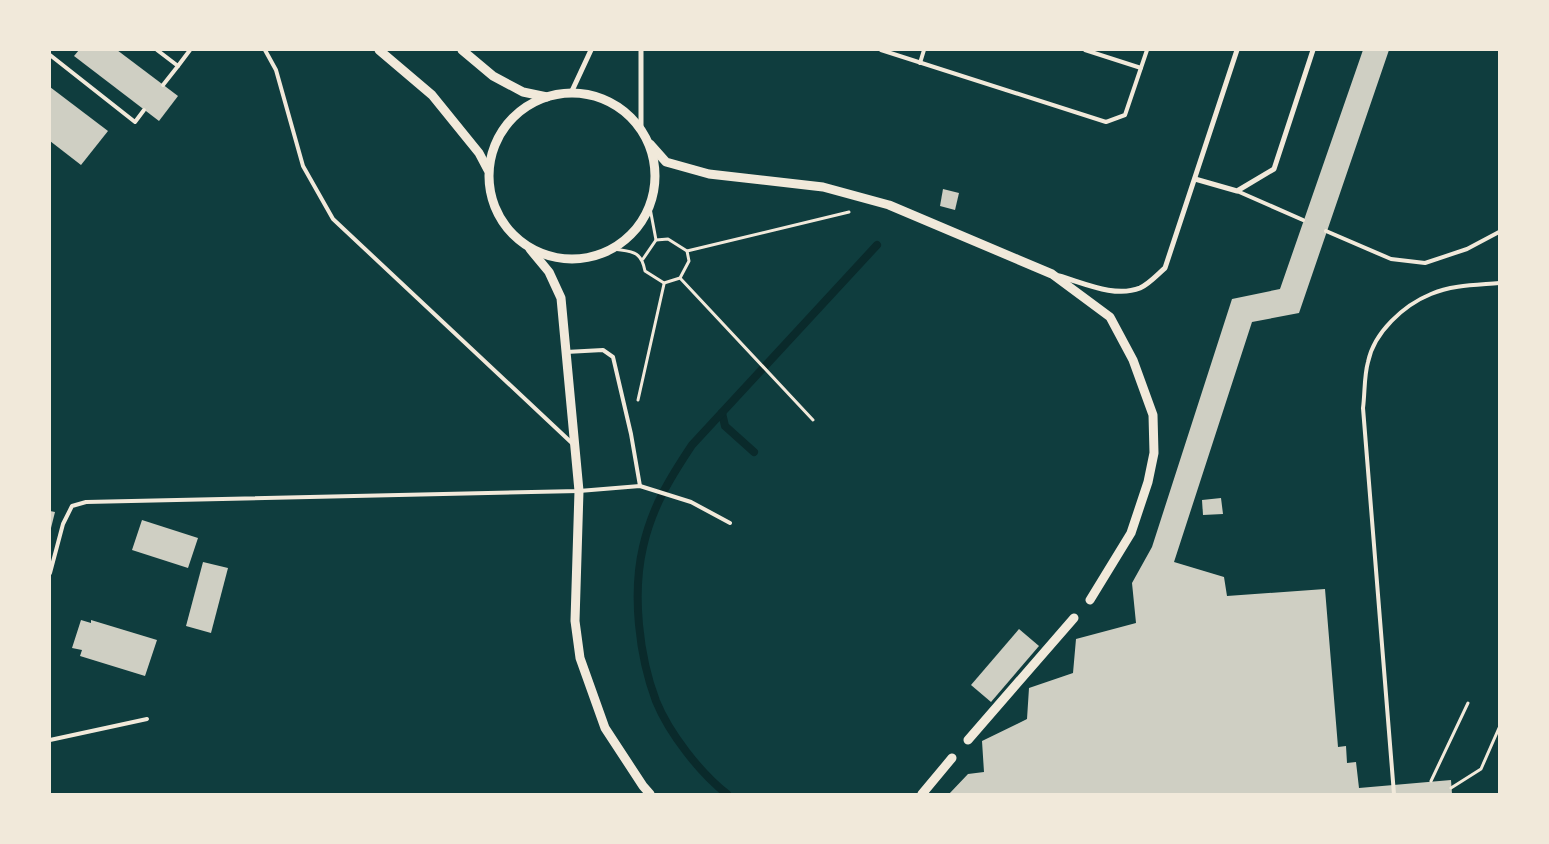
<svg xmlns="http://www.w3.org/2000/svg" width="1549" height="844" font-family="'Source Sans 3',sans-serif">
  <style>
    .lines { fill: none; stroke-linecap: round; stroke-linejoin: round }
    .stream { stroke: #0a2a2b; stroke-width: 8 }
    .building { fill: #cfcfc3 }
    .path { stroke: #f1e9da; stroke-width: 3 }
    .service { stroke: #f1e9da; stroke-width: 4 }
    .minor { stroke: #f1e9da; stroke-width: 5 }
    .tertiary { stroke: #f1e9da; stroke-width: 9 }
  </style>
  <rect width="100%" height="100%" fill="#0f3d3e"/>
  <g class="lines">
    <!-- stream -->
    <g class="stream">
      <polyline points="722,413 725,426 754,452"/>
      <path d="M727,794C700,773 669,733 656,701C639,656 632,594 643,547C652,507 670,478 692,445L877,245"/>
    </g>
  </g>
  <!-- building -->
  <g class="building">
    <polygon points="79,50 117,50 178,96 159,121 74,56"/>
    <polygon points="1363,50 1389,50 1299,313 1252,322 1174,562 1224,577 1227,596 1325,589 1338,747 1346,746 1347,763 1356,762 1359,788 1451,780 1452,794 949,794 968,774 984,772 982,741 1027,719 1029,688 1073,673 1076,639 1136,623 1132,583 1152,547 1232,299 1280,289"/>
    <polygon points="50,87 108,131 81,165 50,141"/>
    <polygon points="943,189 959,193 955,210 940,206"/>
    <polygon points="1221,498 1223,514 1203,515 1202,500"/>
    <polygon points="50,511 55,512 51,528 50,528"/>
    <polygon points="142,520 198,538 188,568 132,550"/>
    <polygon points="203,562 228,568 211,633 186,626"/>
    <polygon points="81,620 91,623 91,620 157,640 145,676 80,656 82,650 72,648"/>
    <polygon points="1019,629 1039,646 991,702 971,685"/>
  </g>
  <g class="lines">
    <!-- path -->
    <g class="path">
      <polyline points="650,208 656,240"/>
      <path d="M614,249C632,252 641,250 645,271L664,283L680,278L689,261L687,251L668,239L656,240L643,259"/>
      <polyline points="687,251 849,212"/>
      <polyline points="680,278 813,420"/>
      <polyline points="638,400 664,284"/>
      <polyline points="1431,781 1468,703"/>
      <polyline points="1451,788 1481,769 1499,728"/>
    </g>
    <!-- service -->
    <g class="service">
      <polyline points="157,50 178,66 190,50"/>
      <polyline points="265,50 276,70 303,166 333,219 574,445"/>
      <polyline points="881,50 1106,122 1125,115 1147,50"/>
      <polyline points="1085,50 1141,68"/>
      <polyline points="50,55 135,122 144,110"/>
      <polyline points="920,63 924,50"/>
      <polyline points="163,85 178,66"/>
      <polyline points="1237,191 1303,220"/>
      <polyline points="1326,231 1391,259 1425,263 1467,249 1499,232"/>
      <polyline points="566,352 603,350 613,357 631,434 640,486"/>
      <polyline points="50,573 63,524 72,506 86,502 579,491 640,486 691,502 730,523"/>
      <polyline points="50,740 147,719"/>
      <path d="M1394,794L1363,408C1365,393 1364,376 1368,362C1374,332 1404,305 1431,294C1452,285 1477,285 1499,283"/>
    </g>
    <!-- minor -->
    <g class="minor">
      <polyline points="571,93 591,50"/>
      <polyline points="641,127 641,50"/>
      <polyline points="1195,179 1237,191 1274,169 1313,50"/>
      <path d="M1059,276C1084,283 1115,298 1140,288C1149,284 1158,274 1165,268L1237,50"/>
    </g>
    <!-- tertiary -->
    <g class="tertiary">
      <polyline points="379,50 432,95 479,153 488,170"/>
      <polyline points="462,50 493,76 523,92 547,97"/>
      <circle cx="572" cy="176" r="83"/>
      <polyline points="650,144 666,162 709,174 823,187 889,205 1052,274 1110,317 1133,360 1153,415 1154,453 1148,482 1131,533 1090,600"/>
      <polyline points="530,249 549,272 561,298 579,491 575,621 580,658 605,728 643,786 650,794"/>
      <polyline points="968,740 1074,618"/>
      <polyline points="922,794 952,758"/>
    </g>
  </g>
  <!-- border -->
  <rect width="1549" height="844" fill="none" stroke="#f1e9da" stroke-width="102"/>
</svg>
